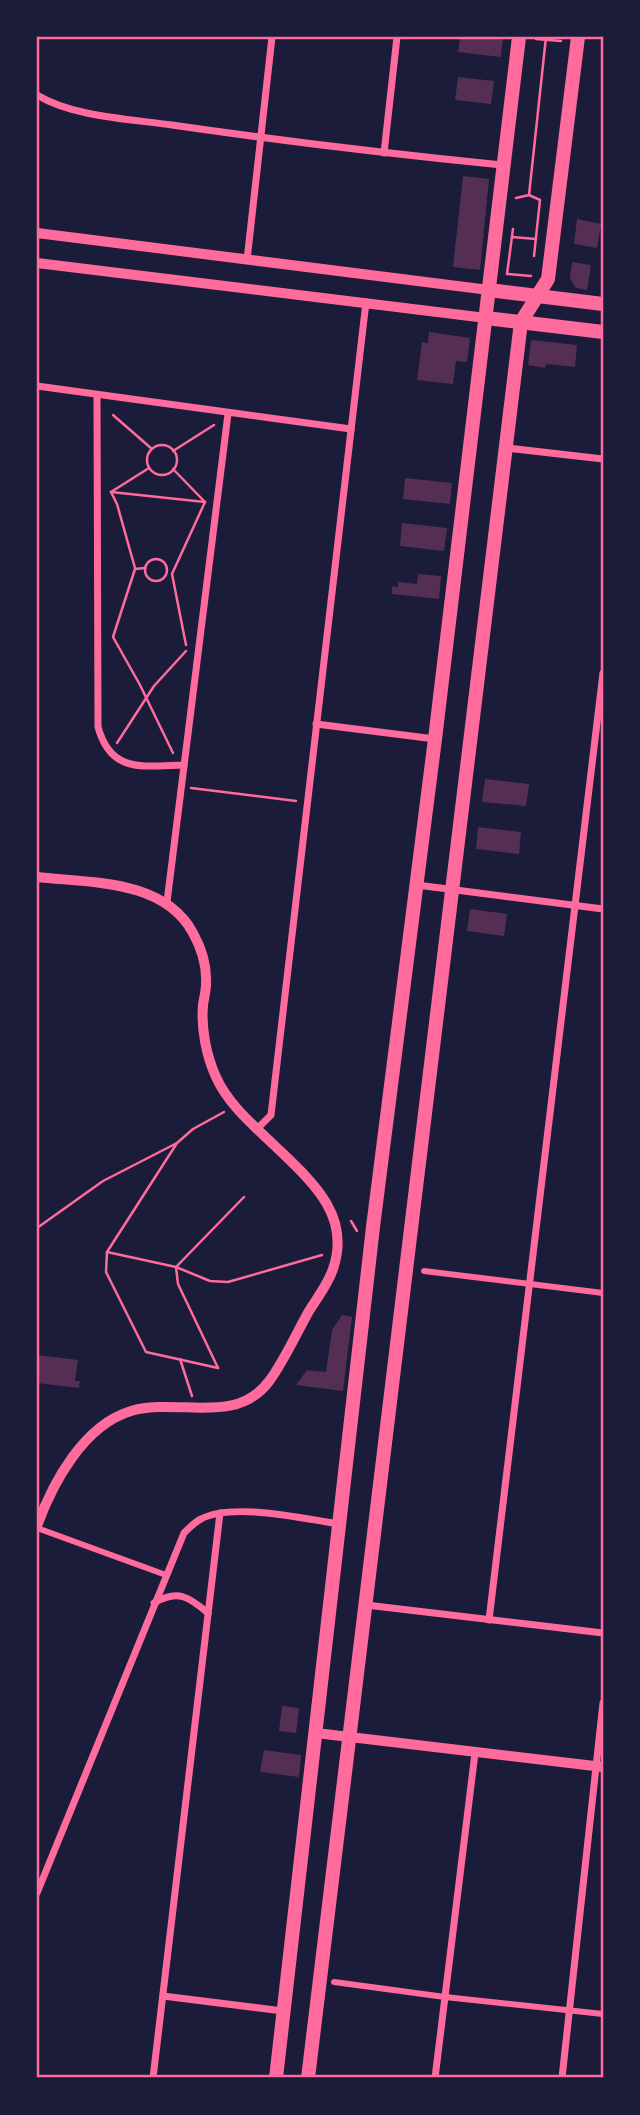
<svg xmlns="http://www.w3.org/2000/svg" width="640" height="2115" font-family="'Golos Text',sans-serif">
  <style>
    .building { fill: #542f53 }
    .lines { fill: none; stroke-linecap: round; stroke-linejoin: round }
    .path { stroke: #ff6b9d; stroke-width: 2.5 }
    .pedestrian { stroke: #ff6b9d; stroke-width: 6 }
    .minor { stroke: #ff6b9d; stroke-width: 7 }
    .tertiary { stroke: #ff6b9d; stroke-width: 10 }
    .primary { stroke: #ff6b9d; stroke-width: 14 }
    .neatline { fill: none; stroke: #ff6b9d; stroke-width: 2.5 }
  </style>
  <rect width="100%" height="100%" fill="#1b1b3a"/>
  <!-- building -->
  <g class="building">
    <polygon points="460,37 503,37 501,57 458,52"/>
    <polygon points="458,77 494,81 491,104 455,100"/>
    <polygon points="463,176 489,179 480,270 453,267"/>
    <polygon points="577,219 601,224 597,248 574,244"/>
    <polygon points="572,262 591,265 587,290 576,288 570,279"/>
    <polygon points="429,332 470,338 467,362 456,361 453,384 417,380 422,342 428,343"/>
    <polygon points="531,340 577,345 575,367 546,364 545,368 528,365"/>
    <polygon points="405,478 452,483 450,504 403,499"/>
    <polygon points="402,523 447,528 444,551 400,546"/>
    <polygon points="418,574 441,576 439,599 392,594 392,586 398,587 398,582 417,584"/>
    <polygon points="485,779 529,784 526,806 482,802"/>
    <polygon points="478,827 521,832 519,854 476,849"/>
    <polygon points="470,909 507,914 504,936 467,931"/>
    <polygon points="342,1315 352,1317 343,1391 296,1385 307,1370 326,1372 332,1330"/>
    <polygon points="37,1355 78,1360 75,1381 80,1381 79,1388 37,1383"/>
    <polygon points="282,1706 299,1708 296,1733 279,1731"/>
    <polygon points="264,1750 301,1755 299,1777 260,1772"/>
  </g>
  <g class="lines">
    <!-- path -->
    <g class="path">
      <polyline points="536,37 536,39 561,41"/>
      <polyline points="529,195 546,37"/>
      <polyline points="516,198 529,195 540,200 534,256"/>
      <polyline points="512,237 536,239"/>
      <polyline points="507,274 513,229"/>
      <polyline points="507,274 531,276"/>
      <polyline points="113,415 152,449"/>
      <circle cx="162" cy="460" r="15"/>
      <polyline points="173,451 214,425"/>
      <polyline points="173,469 205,502"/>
      <polyline points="111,492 205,502"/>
      <polyline points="111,492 117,504 135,568"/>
      <polyline points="111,492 149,468"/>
      <circle cx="156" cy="570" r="11"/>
      <polyline points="145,568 135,569 113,637 140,685 173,753"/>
      <polyline points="186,645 172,574 205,502"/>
      <polyline points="117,743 154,686 186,651"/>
      <polyline points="191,788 296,801"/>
      <polyline points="177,1143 107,1252 106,1272 146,1352 218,1368"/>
      <polyline points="351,1221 357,1231"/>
      <polyline points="37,1228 103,1181 177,1143 193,1129 224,1112"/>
      <polyline points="107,1252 176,1267 210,1281 228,1282 322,1255"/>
      <polyline points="180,1359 192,1396"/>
      <polyline points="218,1368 178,1284 176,1267 244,1197"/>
    </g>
    <!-- pedestrian -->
    <g class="pedestrian">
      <polyline points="424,1271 603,1293"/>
      <polyline points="37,1528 166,1575"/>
      <polyline points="334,1982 445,1997 603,2014"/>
    </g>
    <!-- minor -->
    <g class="minor">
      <path d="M37,95C73,117 130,119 172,125C282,141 392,154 502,165"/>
      <polyline points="384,153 397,37"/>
      <polyline points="247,260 272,37"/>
      <polyline points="37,386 351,429"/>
      <path d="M97,396L98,727C111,774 143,766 184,765"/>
      <polyline points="507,448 603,459"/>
      <polyline points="316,724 435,739"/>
      <polyline points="417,885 603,909"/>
      <polyline points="167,902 228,414"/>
      <polyline points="257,1129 271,1115 366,302"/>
      <path d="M154,1603C178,1589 189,1597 208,1613"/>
      <polyline points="366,1605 603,1633"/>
      <polyline points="489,1620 603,673"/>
      <path d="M37,1893L184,1533C189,1528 195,1522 201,1519C232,1502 304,1519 340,1524"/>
      <polyline points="163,1996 283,2011"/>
      <polyline points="153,2078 220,1513"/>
      <polyline points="435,2078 475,1753"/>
      <polyline points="562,2078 603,1703"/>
    </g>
    <!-- tertiary -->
    <g class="tertiary">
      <polyline points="37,233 489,290"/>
      <polyline points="37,263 486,318"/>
      <path d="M37,877C90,883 164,879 193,933C202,949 207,965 206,984C206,991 204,998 203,1005C201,1028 206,1055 216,1077C228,1104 253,1125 274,1145C310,1180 352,1214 333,1269C328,1284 317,1298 309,1311C296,1334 285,1359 270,1380C236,1427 178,1397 131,1411C84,1425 53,1482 37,1526"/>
      <polyline points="316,1733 603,1767"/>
    </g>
    <!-- primary -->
    <g class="primary">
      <polyline points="489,290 603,304"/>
      <polyline points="486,318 603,332"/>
      <polyline points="276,2078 373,1227 435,739 519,37"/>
      <polyline points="308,2078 521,322 548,279 578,37"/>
    </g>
  </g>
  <!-- border -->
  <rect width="640" height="2115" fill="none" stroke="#1b1b3a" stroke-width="77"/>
  <rect x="38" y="38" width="564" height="2038" class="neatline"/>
</svg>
